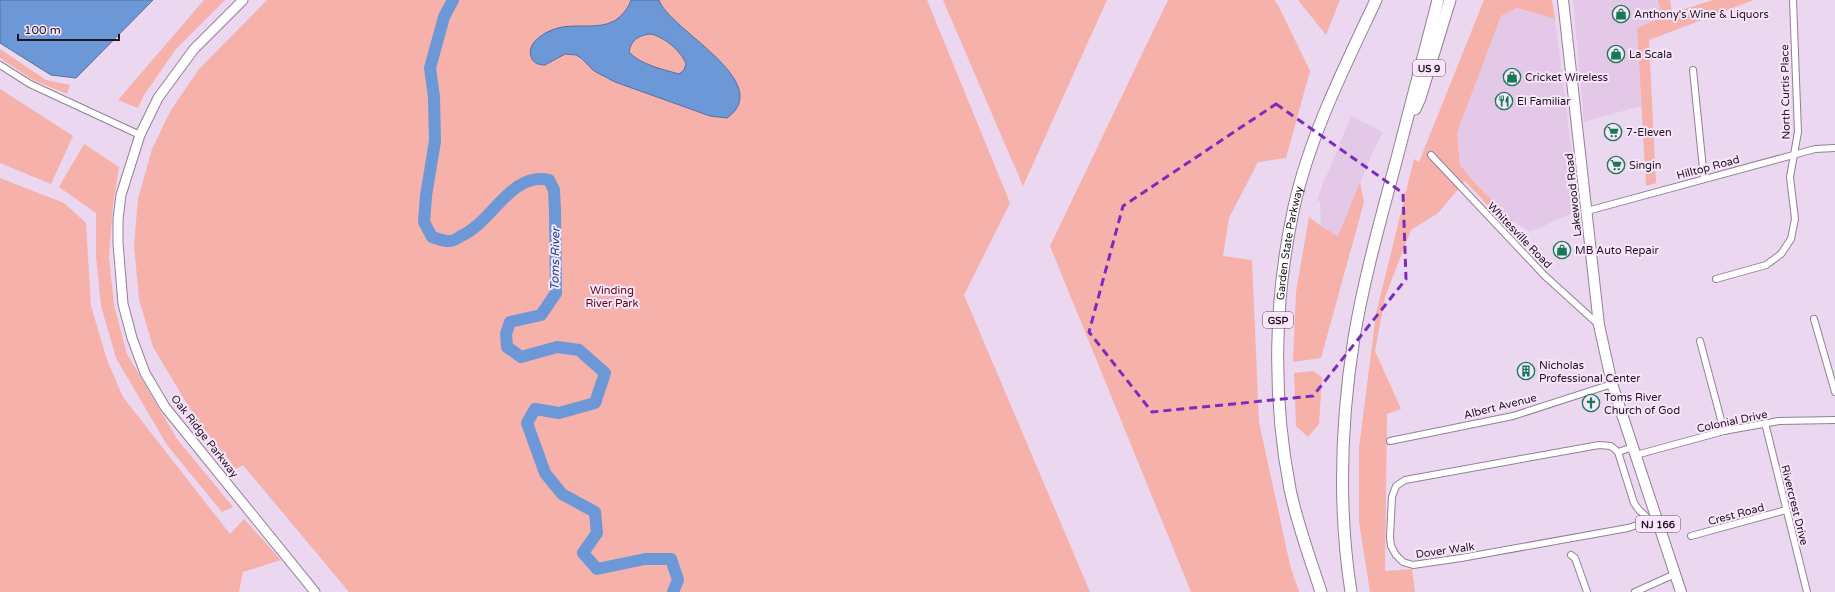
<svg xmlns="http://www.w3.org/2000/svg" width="1835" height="592" font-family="'Varela Round',sans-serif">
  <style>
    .built { fill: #e3c9e7 }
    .green { fill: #f5b1aa }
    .water { fill: #6c98d7; stroke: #5471a0; fill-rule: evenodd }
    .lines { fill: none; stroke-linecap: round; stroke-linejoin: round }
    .river { stroke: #6c98d7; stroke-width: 12 }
    .minor-casing { stroke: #938096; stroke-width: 8 }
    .secondary-casing { stroke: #938096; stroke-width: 11 }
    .primary-casing { stroke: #938096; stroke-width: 12 }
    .motorway-casing { stroke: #938096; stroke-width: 13 }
    .minor { stroke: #fff; stroke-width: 6 }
    .secondary { stroke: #fff; stroke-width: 9 }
    .primary { stroke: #fff; stroke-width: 10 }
    .motorway { stroke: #fff; stroke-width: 11 }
    .marked { fill: none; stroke: #7b2cbf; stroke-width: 3; stroke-dasharray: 8 5; stroke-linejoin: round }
    .labels { text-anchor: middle; stroke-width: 4; stroke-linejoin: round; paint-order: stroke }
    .shield { fill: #fae5fd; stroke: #5f5461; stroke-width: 1 }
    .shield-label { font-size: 10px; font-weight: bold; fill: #1d161e }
    .poi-label { font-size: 11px; fill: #1d161e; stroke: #fae5fd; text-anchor: start }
    .street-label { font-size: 11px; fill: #1d161e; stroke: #fae5fd }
    .park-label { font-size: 11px; fill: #580a0d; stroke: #fae5fd }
    .water-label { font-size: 12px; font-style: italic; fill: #124b95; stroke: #fae5fd }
  </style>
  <rect width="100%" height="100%" fill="#ecd7f0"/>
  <!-- built -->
  <g class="built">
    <polygon points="1573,0 1658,0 1662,17 1637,28 1641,106 1584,122"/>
    <polygon points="1517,8 1555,19 1579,210 1530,232 1513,221 1473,181 1460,165 1457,133 1501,16"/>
    <polygon points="1351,116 1374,127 1383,133 1374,149 1338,236 1321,226 1320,201 1317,201 1323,182 1328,173"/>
  </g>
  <!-- green -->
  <g class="green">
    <polygon points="204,0 225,0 176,49 144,95 138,108 118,100"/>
    <polygon points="267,0 927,0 1010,203 964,295 1090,592 349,592 243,465 236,469 198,422 153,347 139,299 134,245 138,199 152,149 171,110 199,69"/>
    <polygon points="943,0 1107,0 1023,186"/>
    <polygon points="1168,0 1274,0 1278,5 1310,71 1286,158 1258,162 1229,218 1223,256 1252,260 1259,422 1290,565 1299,592 1191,592 1050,246"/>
    <polygon points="1298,0 1340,0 1326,35"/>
    <polygon points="1484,0 1552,0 1555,19 1517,8 1501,16 1457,133 1460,165 1473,181 1513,221 1509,228 1465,181 1438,213 1411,230 1385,297 1375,351 1401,409 1387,414 1385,571 1412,569 1415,592 1370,592 1359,522 1359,448 1376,314 1414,159 1419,162"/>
    <polygon points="1658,0 1670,0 1672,13 1713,0 1754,0 1649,40 1656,183 1646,186 1637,28 1662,17"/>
    <polygon points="0,49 46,80 70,85 67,94 33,80 0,58"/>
    <polygon points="0,89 73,136 51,184 0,163"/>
    <polygon points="84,144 119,167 113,205 109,257 114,305 127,354 177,439 233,507 222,512 167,445 116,358 101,306 96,256 96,213 59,187"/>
    <polygon points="0,178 64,203 86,223 91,306 107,360 123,397 230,534 244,519 281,560 243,572 239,592 0,592"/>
    <polygon points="1360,182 1364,202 1321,358 1293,362 1296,292 1309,217 1321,226 1338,236"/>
    <polygon points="1313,371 1322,377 1319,424 1308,437 1296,426 1294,373"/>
  </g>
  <!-- water -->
  <g class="water">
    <polygon points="0,0 153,0 76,78 51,75 0,43"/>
    <path d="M631,0H659C668,29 777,82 727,118L710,116L615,82L594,71L581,58L576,55L565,54L545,65C540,65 535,64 532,59C524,43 546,31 558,28C575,23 598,30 614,21C622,16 628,9 631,0ZM649,34C663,35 682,52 686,64L684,70L679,74C662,69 641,65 629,52C631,40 638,36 649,34Z"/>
  </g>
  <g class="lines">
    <!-- river -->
    <path class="river" d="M453,0L444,17L430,68L434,97L435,141L426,196L424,222L432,237C437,238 445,242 450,241C454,241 458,238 461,236C493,222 511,171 549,180L554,190L555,212L556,293L541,315L510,322L506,334L507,347L521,357L557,347L579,350L605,373L595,403L559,413L535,409L527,423L545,473L562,494L595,512L597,533L583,553L597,569L645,559H671L678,580L673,592"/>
    <defs>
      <g id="minor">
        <polyline points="0,65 30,84 140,135"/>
        <polyline points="1693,70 1704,179"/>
        <polyline points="1431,155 1545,276 1599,325"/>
        <polyline points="1587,211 1815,149 1835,148"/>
        <polyline points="1716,279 1766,265 1781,254 1791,239 1795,219 1790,177 1798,132 1793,0"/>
        <polyline points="1814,319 1835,392"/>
        <polyline points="1700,341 1724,431"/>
        <polyline points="1765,423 1807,592"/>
        <polyline points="1390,441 1513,416 1612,384"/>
        <polyline points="1633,447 1618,452 1611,446 1599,445 1405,480 1396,486 1392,497 1390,537 1391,546 1396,555 1403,562 1413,565 1461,558 1628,528 1656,519"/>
        <polyline points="1618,452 1634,503 1639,510 1651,521"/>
        <polyline points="1636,455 1724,431 1779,421 1835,420"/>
        <polyline points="1691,536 1786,510"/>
        <polyline points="1571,555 1575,558 1587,592"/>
        <polyline points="1635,592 1675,574"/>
      </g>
      <polyline id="secondary" points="243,0 194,49 158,98 140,135 121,195 118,219 118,243 123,304 132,338 145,373 165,407 315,592"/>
      <polyline id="primary" points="1563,0 1599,325 1612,384 1681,592"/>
      <g id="motorway">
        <polyline points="1415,109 1420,98 1450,0"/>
        <path id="s1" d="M1321,592C1310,558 1297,524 1290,489C1272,396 1274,298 1294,207C1310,135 1345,66 1376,0"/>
        <path d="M1351,592C1338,509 1341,421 1354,338C1364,278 1381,218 1397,158C1410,106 1424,53 1438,0"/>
      </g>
    </defs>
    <!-- minor casing -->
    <use href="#minor" class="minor-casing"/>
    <!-- secondary casing -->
    <use href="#secondary" class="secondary-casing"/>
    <!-- primary casing -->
    <use href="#primary" class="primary-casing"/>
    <!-- motorway casing -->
    <use href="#motorway" class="motorway-casing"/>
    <!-- minor -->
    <use href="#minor" class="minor"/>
    <!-- secondary -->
    <use href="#secondary" class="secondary"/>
    <!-- primary -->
    <use href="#primary" class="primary"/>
    <!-- motorway -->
    <use href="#motorway" class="motorway"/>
  </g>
  <!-- marked area -->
  <path class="marked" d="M1276,104L1403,193L1406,279L1313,396L1152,412L1089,332L1123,206Z"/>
  <!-- icons -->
  <defs>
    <symbol id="shop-ring" viewBox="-11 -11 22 22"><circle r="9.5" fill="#fae5fd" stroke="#157b54" stroke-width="1.5"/><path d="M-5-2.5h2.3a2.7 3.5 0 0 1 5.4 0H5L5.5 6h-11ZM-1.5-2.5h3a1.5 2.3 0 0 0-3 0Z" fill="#157b54"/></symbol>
    <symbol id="restaurant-ring" viewBox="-11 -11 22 22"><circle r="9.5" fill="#fae5fd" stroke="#157b54" stroke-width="1.5"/><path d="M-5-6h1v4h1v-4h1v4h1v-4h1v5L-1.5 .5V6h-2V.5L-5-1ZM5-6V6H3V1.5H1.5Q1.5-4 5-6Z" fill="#157b54"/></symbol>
    <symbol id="supermarket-ring" viewBox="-11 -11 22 22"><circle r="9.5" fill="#fae5fd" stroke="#157b54" stroke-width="1.5"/><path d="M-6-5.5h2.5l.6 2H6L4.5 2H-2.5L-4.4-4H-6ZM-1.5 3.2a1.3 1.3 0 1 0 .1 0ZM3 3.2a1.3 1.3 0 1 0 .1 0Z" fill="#157b54"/></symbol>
    <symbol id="building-ring" viewBox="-11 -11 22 22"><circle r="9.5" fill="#fae5fd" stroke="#157b54" stroke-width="1.5"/><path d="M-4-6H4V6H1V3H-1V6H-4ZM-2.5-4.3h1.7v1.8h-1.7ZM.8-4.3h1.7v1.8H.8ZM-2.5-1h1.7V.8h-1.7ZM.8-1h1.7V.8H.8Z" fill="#157b54"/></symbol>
    <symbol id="church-ring" viewBox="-11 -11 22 22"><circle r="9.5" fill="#fae5fd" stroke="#157b54" stroke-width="1.5"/><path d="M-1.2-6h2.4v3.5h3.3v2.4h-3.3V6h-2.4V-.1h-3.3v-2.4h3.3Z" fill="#157b54"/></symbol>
  </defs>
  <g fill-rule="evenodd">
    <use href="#shop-ring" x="1611" y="4" width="20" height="20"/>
    <use href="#shop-ring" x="1606" y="44" width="20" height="20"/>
    <use href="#shop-ring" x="1502" y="67" width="20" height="20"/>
    <use href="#restaurant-ring" x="1494" y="91" width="20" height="20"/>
    <use href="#supermarket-ring" x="1603" y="122" width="20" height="20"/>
    <use href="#supermarket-ring" x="1606" y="155" width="20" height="20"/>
    <use href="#shop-ring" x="1552" y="240" width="20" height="20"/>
    <use href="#building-ring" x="1516" y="361" width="20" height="20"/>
    <use href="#church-ring" x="1581" y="393" width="20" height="20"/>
  </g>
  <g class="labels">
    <!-- shield labels -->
    <g class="shield">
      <rect x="1413" y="60" width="32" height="16" rx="3"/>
      <rect x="1263" y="312" width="30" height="16" rx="3"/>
      <rect x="1636" y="516" width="44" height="16" rx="3"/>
    </g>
    <g class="shield-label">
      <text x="1429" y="72">US 9</text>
      <text x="1278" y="324">GSP</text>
      <text x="1658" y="528">NJ 166</text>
    </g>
    <!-- poi labels -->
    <g class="poi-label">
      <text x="1634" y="18">Anthony's Wine &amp; Liquors</text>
      <text x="1629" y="58">La Scala</text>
      <text x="1525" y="81">Cricket Wireless</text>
      <text x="1517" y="105">El Familiar</text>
      <text x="1626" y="136">7-Eleven</text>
      <text x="1629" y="169">Singin</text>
      <text x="1575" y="254">MB Auto Repair</text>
      <text x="1539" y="369">Nicholas<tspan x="1539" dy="13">Professional Center</tspan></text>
      <text x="1604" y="401">Toms River<tspan x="1604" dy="13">Church of God</tspan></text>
    </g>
    <!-- street labels -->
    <g class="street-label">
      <text transform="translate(1785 92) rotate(-91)" y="4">North Curtis Place</text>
      <text transform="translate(1708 167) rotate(-15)" y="4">Hilltop Road</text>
      <text transform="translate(1573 195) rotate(-96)" y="4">Lakewood Road</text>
      <text transform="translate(1520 235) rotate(46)" y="4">Whitesville Road</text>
      <text dy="4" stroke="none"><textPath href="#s1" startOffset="355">Garden State Parkway</textPath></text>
      <text transform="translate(1500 406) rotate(-14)" y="4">Albert Avenue</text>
      <text transform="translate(1732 421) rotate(-12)" y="4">Colonial Drive</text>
      <text transform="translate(205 436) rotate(52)" y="4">Oak Ridge Parkway</text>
      <text transform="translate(1795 505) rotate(76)" y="4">Rivercrest Drive</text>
      <text transform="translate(1736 514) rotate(-15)" y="4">Crest Road</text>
      <text transform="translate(1445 550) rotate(-8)" y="4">Dover Walk</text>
    </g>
    <!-- park labels -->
    <g class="park-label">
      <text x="612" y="294">Winding<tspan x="612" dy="13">River Park</tspan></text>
    </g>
    <!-- water labels -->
    <g class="water-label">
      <text transform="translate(555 259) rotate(-89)" y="4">Toms River</text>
    </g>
  </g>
  <!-- scale -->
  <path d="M18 34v6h101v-6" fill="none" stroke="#1d161e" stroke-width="2"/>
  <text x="24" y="34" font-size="12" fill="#1d161e" stroke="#fae5fd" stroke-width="3" paint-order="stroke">100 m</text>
</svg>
